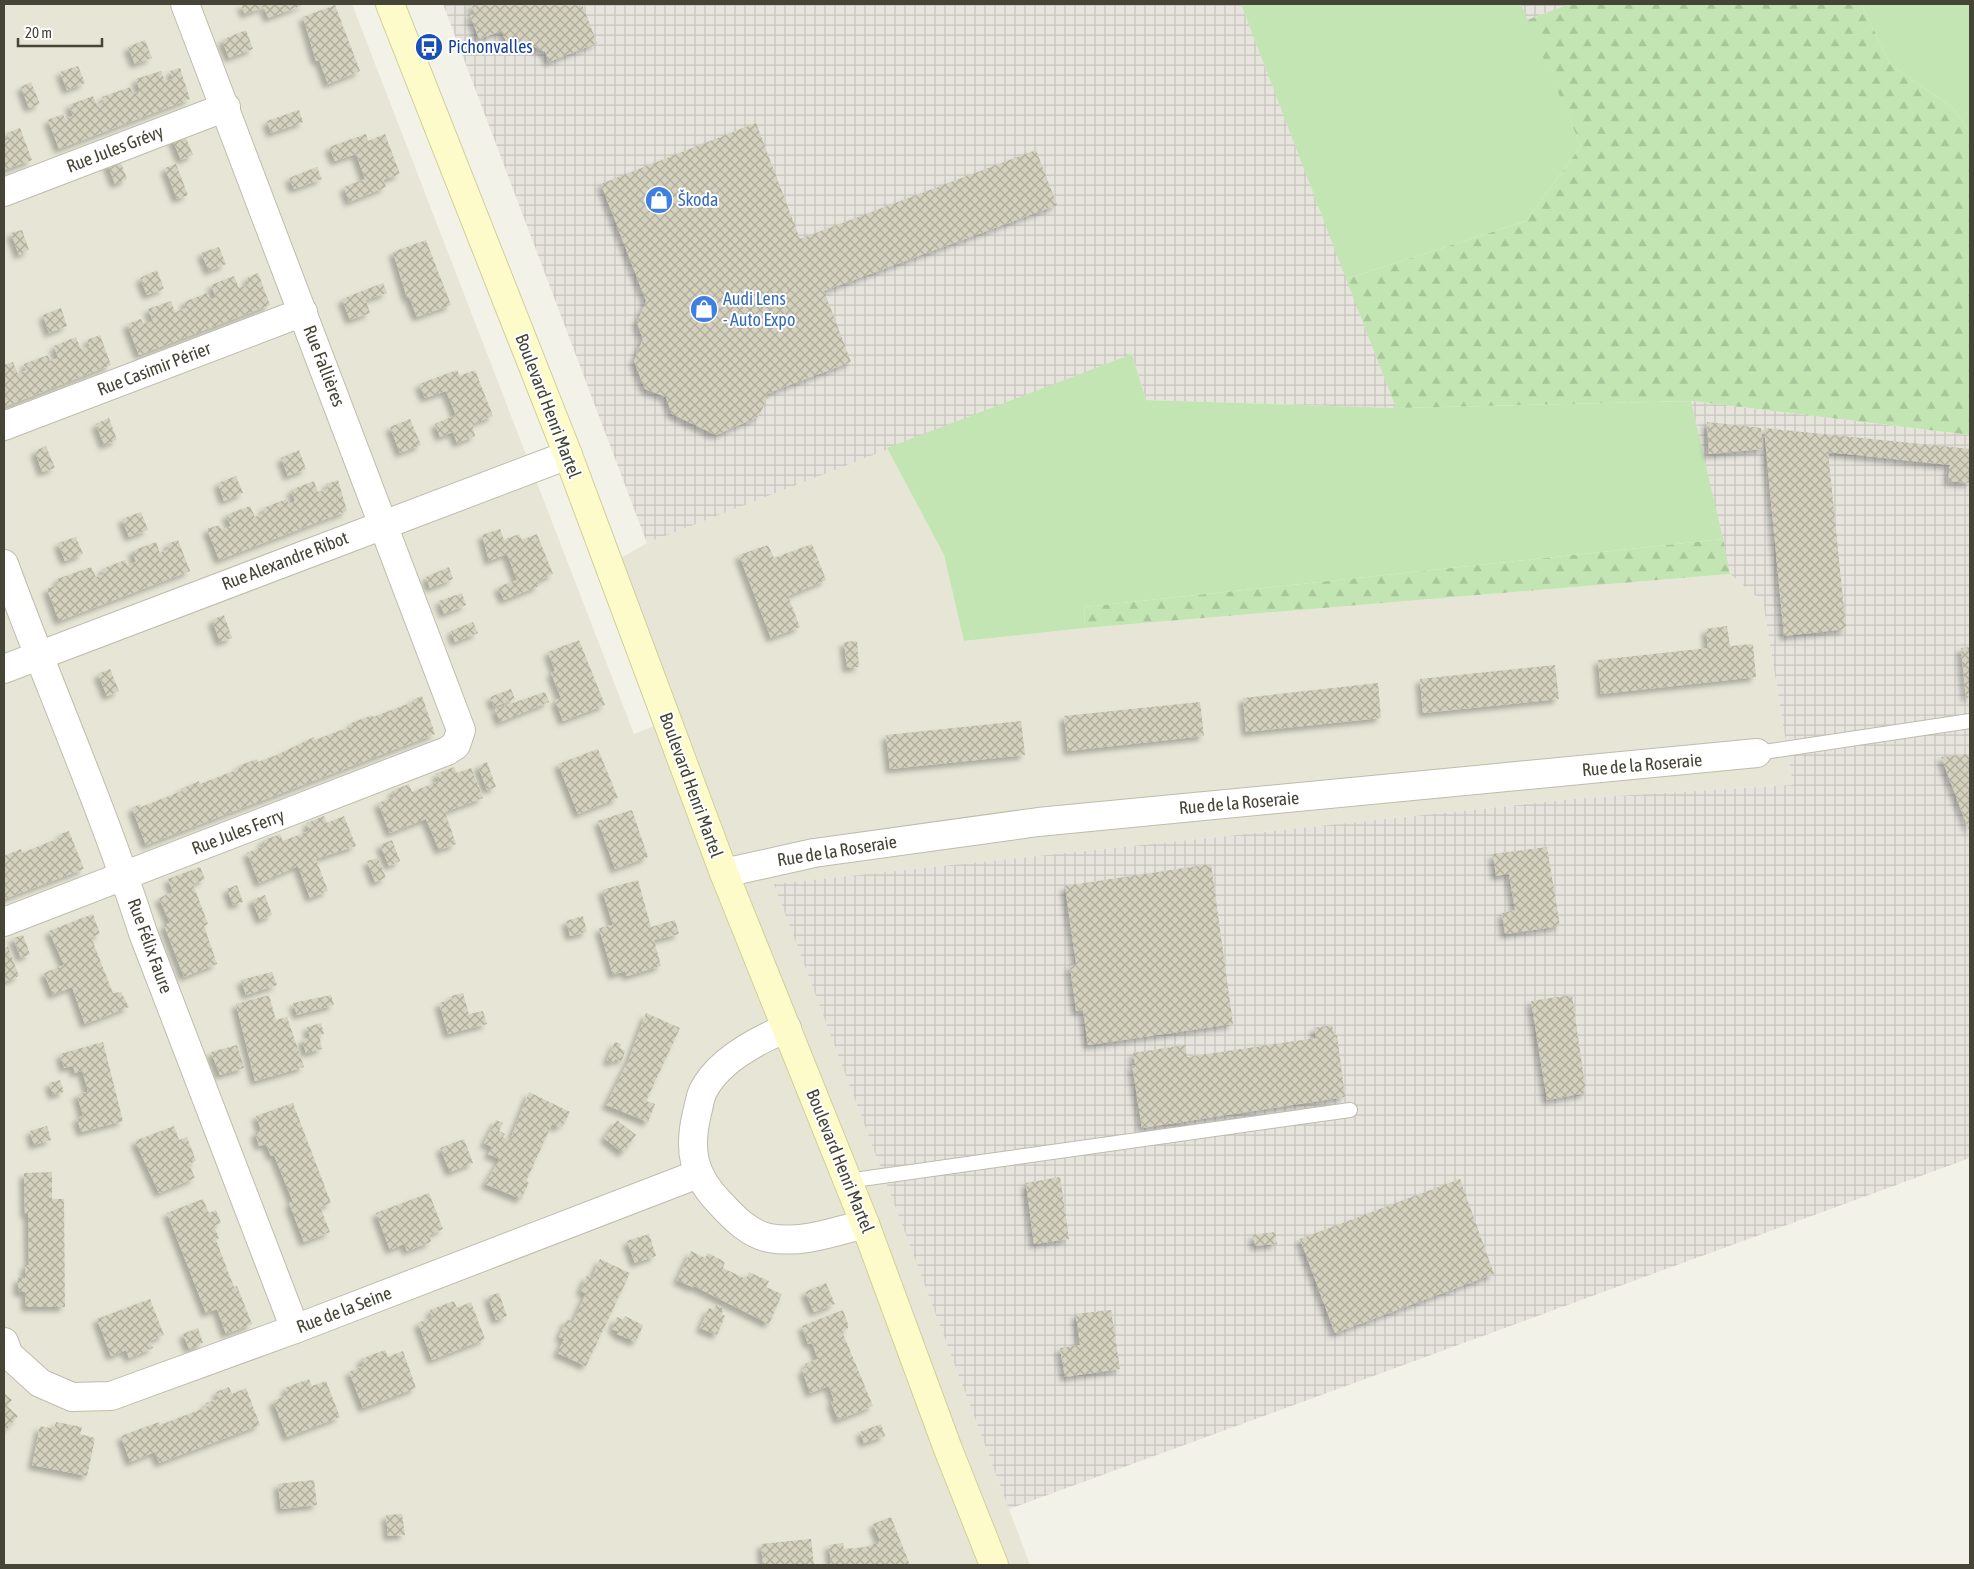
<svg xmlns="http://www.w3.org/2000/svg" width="1974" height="1569" font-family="'Asap Condensed',sans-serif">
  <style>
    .residential { fill: #e7e6d6 }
    .industrial { fill: url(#industrial-grid) }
    .grass { fill: #c3e5b3 }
    .forest { fill: url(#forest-firs) }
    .building { fill: url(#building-cross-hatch); filter: url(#shadow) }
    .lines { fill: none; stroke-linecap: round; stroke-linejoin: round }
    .lane-casing { stroke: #bebcab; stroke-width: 16 }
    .street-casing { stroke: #bebcab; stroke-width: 30 }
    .secondary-casing { stroke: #d1cf99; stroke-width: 30 }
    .lane { stroke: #fff; stroke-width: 14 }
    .street { stroke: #fff; stroke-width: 28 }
    .secondary { stroke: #fcfbc9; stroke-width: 28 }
    .labels { text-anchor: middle; stroke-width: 4; stroke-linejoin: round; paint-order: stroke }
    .transit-label { font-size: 18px; fill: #164399; stroke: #fff; text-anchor: start }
    .street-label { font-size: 18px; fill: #464437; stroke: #fff }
    .shop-label { font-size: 18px; fill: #366cbe; stroke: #fff; text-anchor: start }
  </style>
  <defs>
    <pattern id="industrial-grid" width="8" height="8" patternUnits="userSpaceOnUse" patternTransform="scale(1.25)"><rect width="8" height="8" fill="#e6e4dd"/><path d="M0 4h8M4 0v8" fill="none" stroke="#c7c5be"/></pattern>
    <pattern id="forest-firs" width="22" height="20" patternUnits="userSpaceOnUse" patternTransform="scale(1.25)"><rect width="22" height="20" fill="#c3e5b3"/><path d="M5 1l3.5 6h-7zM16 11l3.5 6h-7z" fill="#a9c69b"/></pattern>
    <pattern id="building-cross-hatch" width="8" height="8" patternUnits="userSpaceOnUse" patternTransform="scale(1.25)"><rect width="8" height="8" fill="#d4d1be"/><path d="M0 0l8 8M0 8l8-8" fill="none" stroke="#aeab9b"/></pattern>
    <filter id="shadow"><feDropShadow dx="-4.5" dy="4.5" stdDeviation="2.5" flood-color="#0004"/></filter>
  </defs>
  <rect width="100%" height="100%" fill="#f3f2e8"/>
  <!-- residential -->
  <polygon class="residential" points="4,4 352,4 634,734 667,721 609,565 647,543 887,448 944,555 965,641 1085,628 1730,574 1763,602 1793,785 1584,798 775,884 1030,1565 4,1565"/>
  <!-- industrial -->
  <g class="industrial">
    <polygon points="443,4 1241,4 1396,408 1146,400 1132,354 647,543"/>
    <polygon points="1521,4 1569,4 1527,20"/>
    <polygon points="1691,401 1970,435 1970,1158 1009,1509 774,884 1584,798 1793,785 1763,602 1730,574"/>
  </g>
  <!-- grass -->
  <g class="grass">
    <polygon points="1241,4 1521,4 1581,146 1526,221 1346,279"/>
    <polygon points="1861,4 1970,4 1970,132 1953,108 1891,65"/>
    <polygon points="1132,354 1146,400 1396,408 1691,401 1723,539 1084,607 1085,628 964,641 944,555 887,448"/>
  </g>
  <!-- forest -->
  <g class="forest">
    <polygon points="1569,4 1861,4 1891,65 1953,108 1970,132 1970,435 1691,401 1396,408 1346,279 1526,221 1581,146 1527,20"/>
    <polygon points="1723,539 1730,574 1085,628 1084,607"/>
  </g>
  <!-- building -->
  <g class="building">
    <polygon points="241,4 306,4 268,18 264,7 245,14"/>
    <polygon points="471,4 582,4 597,43 549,62 545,52 521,40 507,45 502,31 479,39 470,15 475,14"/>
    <polygon points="335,5 360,71 328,84 319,60 316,61 303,17"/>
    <polygon points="246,30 253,49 229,58 222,40"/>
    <polygon points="145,40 152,58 135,64 128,47"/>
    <polygon points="78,66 85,83 67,90 60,72"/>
    <polygon points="180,68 190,99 59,149 48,120 63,114 65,119 73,116 69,105 93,96 97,105 104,102 102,97 130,87 133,94 140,91 136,79 161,71 165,81 173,79 170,71"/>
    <polygon points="31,82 40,104 29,108 21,87"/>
    <polygon points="299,110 303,122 271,133 267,121"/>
    <polygon points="756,123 800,239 1036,150 1057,205 824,291 851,362 766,394 768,397 758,417 716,435 672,414 666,397 645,389 634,361 643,339 637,323 646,301 601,184"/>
    <polygon points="20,128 32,160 4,170 4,141 10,139 7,133"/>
    <polygon points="184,133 193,155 181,160 172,138"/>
    <polygon points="366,134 368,141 385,134 400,174 383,180 386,187 349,202 344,187 365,179 356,154 335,161 329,147"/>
    <polygon points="119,158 127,179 115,184 107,163"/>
    <polygon points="176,164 188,195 177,199 165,168"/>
    <polygon points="317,167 322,179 294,189 289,178"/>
    <polygon points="22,230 29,250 19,255 11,233"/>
    <polygon points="426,240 451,305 417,317 409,297 407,298 393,252"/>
    <polygon points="219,247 226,264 209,271 201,253"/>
    <polygon points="157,270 164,289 147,295 140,278"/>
    <polygon points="258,273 270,305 139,355 127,324 141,319 143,324 153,321 148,309 171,301 175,312 186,308 184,302 207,293 210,300 216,297 211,285 234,276 239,288 249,284 247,278"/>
    <polygon points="383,283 387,293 366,300 370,313 350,320 342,299"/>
    <polygon points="61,308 67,326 49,333 43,315"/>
    <polygon points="100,335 111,365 4,407 4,365 13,362 18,374 26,370 24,364 48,355 50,361 58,358 54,346 76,337 81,349 90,346 87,340"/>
    <polygon points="457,370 460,376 475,370 493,416 472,424 475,436 457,443 453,432 440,437 435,424 456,415 446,391 425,398 419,384"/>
    <polygon points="109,418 117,440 104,445 96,424"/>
    <polygon points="410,419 421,445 400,453 390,427"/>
    <polygon points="1707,422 1761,428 1763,449 1709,454"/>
    <polygon points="1764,428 1970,449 1970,483 1948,481 1950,465 1828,452 1846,629 1784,636"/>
    <polygon points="46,446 55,468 42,472 35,451"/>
    <polygon points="299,450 306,469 288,476 281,458"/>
    <polygon points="236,476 243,493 224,501 218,483"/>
    <polygon points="338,480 347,511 219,560 207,529 219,525 222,530 231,526 226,515 250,506 255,517 265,513 263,508 287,499 289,504 295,501 291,490 314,481 318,492 328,489 326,484"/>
    <polygon points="141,512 148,530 129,537 122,519"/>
    <polygon points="500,529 504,540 519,534 522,540 537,534 553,574 537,581 539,586 504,600 498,587 517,580 507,554 489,561 482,535"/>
    <polygon points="76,537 83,554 65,561 58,543"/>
    <polygon points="178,540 190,571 59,621 47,589 59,584 57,579 91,567 96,577 104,574 102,569 125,560 127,565 136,562 132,551 156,542 160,553 169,549 167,544"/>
    <polygon points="812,544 826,580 788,596 800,627 771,638 739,555 768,545 774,558"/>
    <polygon points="449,567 453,579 430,588 426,577"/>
    <polygon points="462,593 466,605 444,614 439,601"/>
    <polygon points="224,615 232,638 220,642 212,620"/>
    <polygon points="473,622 478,633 455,642 451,631"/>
    <polygon points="1727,626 1730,646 1753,644 1756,677 1601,694 1598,660 1708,648 1706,629"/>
    <polygon points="579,640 605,705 563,721 555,700 561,698 551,673 555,671 548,652"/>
    <polygon points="857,641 859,667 847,668 844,642"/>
    <polygon points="1970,647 1970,697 1966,698 1961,648"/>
    <polygon points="1555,665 1559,699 1423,713 1420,679"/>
    <polygon points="110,669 119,691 107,696 98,674"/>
    <polygon points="1378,683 1381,718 1246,732 1243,698"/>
    <polygon points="511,689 515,699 494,707 490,697"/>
    <polygon points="545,692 549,702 500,722 495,709"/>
    <polygon points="422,696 435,734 146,845 132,808 140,804 141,807 182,791 181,789 199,781 200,784 239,769 238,766 257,759 258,762 277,755 314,737 315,740 352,726 351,723 362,719 372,715 373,717 413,702 412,700"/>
    <polygon points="1200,702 1204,736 1068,751 1064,716"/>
    <polygon points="1021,721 1025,755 890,769 886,735"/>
    <polygon points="598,749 618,798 578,814 558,764"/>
    <polygon points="1970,754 1970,833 1941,757"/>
    <polygon points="487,762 496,787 487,790 478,766"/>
    <polygon points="454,767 457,773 471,768 483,798 445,812 456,844 439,850 426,819 390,833 378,803 394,797 392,791 409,784 412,792 439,781 436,774"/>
    <polygon points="632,810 648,857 615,869 598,821"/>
    <polygon points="324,816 327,823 344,816 356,846 316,859 328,891 310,898 298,866 259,883 247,853 264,846 262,841 280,834 283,841 309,831 307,823"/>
    <polygon points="69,831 84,869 4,899 4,856 21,849 22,853 62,837 60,834"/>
    <polygon points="392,840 400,861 389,866 380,845"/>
    <polygon points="1547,847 1560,926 1505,934 1502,913 1515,910 1509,874 1496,876 1493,854"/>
    <polygon points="378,858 386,878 375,882 367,861"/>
    <polygon points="1211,864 1233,1024 1088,1045 1083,1010 1076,1011 1070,966 1076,964 1065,886"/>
    <polygon points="200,867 205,879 193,884 208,924 204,926 217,964 184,977 164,925 170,923 159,898 173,892 168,879"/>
    <polygon points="638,880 651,927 675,920 679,934 654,940 661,966 627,976 625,971 613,975 599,928 613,925 602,890"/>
    <polygon points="237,885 243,902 233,905 227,889"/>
    <polygon points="265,895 272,915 260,920 252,900"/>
    <polygon points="93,914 100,934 91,937 113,993 121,992 129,1007 85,1024 72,987 53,995 44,973 64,965 49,931"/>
    <polygon points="583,916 587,932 570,936 566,921"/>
    <polygon points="23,935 30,954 21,958 13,938"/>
    <polygon points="8,947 19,976 4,982 4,948"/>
    <polygon points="272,972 277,985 246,995 241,980"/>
    <polygon points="463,993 469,1014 483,1011 487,1024 448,1034 439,1003 452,999 451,996"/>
    <polygon points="269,995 276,1020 287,1017 304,1067 255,1081 236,1004"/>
    <polygon points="331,995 334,1005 297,1015 293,1003"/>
    <polygon points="1572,995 1586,1093 1547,1100 1531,1001"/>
    <polygon points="646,1013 680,1028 646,1101 655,1104 648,1122 606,1105 629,1059"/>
    <polygon points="321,1023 324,1034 319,1035 322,1049 306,1053 302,1040 310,1037 307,1027"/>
    <polygon points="1332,1025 1334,1035 1337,1035 1345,1097 1142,1128 1132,1065 1135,1065 1133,1053 1185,1045 1187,1057 1316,1038 1314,1028"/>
    <polygon points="103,1042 123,1121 81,1132 77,1118 83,1116 77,1094 88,1092 87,1087 82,1071 75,1073 73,1066 64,1068 60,1054"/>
    <polygon points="615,1042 621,1044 620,1048 625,1051 622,1061 615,1059 613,1063 607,1060"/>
    <polygon points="237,1045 244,1068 220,1075 211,1052"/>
    <polygon points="60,1080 64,1092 53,1095 49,1083"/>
    <polygon points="529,1092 570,1112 564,1124 561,1123 560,1128 552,1124 526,1181 529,1183 521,1199 485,1184 500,1159 488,1154 492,1147 484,1143 496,1120 503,1123 499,1131 505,1134 503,1137 510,1140"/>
    <polygon points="293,1103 331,1203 320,1207 330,1232 304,1242 289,1203 293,1202 274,1155 271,1156 266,1144 259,1146 255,1133 261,1130 256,1116"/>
    <polygon points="617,1120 636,1135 623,1153 604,1138"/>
    <polygon points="47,1126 51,1140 34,1145 30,1131"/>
    <polygon points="174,1126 179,1140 187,1137 196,1161 189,1164 195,1178 159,1193 135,1141"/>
    <polygon points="464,1139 473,1163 450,1172 440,1148"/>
    <polygon points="52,1172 52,1199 64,1199 65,1307 26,1307 25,1292 18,1292 18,1278 25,1278 25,1265 29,1265 28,1214 25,1214 24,1173"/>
    <polygon points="1060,1177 1069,1239 1034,1244 1026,1183"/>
    <polygon points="1460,1179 1494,1274 1335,1333 1300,1239"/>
    <polygon points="429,1193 443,1229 429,1235 431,1242 407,1251 404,1244 390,1250 376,1213"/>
    <polygon points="203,1199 209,1213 216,1210 221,1223 214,1226 219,1238 216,1240 234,1287 237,1286 252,1324 226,1334 217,1309 206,1313 167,1213"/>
    <polygon points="1275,1232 1277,1244 1255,1246 1253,1235"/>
    <polygon points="649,1234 656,1256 635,1263 627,1241"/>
    <polygon points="691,1251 705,1258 708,1253 725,1262 723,1268 746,1279 749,1272 769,1281 766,1287 782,1294 769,1324 694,1286 694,1288 677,1280"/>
    <polygon points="600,1259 630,1273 586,1366 557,1353 564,1339 559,1337 567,1319 573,1322 586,1293 580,1291 587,1275 592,1278"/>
    <polygon points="826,1283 835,1304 814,1312 805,1292"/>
    <polygon points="499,1293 507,1316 496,1320 488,1296"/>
    <polygon points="150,1299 164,1335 150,1341 153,1348 129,1358 126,1350 111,1356 97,1319"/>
    <polygon points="454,1301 457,1308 471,1302 485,1339 432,1360 418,1323 432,1317 430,1310"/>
    <polygon points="716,1305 723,1308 722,1314 725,1316 717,1335 700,1328 709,1308 713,1310"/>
    <polygon points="843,1310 848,1324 848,1328 842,1331 873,1406 838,1420 831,1402 834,1401 829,1386 810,1393 802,1370 807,1368 805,1364 818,1359 812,1343 808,1344 802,1326"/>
    <polygon points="1111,1310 1120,1369 1065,1377 1060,1348 1080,1345 1076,1314"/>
    <polygon points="625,1316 643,1325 636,1342 617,1334 617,1331 612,1329 617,1317 623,1320"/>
    <polygon points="198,1328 203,1343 189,1349 183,1334"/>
    <polygon points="385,1350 388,1357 403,1351 416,1388 363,1408 349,1372 363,1366 361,1359"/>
    <polygon points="309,1379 312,1386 326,1381 340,1417 287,1437 273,1401 288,1395 285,1388"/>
    <polygon points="229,1387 232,1394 246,1388 260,1425 159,1463 155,1452 130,1462 121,1436 159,1422 160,1425 207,1407 206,1403 219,1399 216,1392"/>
    <polygon points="4,1393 12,1400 7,1406 18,1416 4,1432"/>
    <polygon points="56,1422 82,1427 80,1434 95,1438 87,1476 32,1465 40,1426 54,1429"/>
    <polygon points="881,1424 885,1436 864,1443 860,1432"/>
    <polygon points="314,1480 317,1505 281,1509 278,1484"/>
    <polygon points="402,1514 405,1535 388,1536 386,1515"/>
    <polygon points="891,1517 910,1565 831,1565 829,1545 843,1543 844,1549 866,1547 880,1541 873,1524"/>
    <polygon points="811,1539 814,1565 763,1565 761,1544"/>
  </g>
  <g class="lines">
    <defs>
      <g id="lane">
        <polyline points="1757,753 1970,721"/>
        <polyline points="847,1181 1350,1110"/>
      </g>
      <g id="street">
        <polyline points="4,192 226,107"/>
        <polyline points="4,426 303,312"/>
        <path d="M4,564C49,687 103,808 143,933L295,1329"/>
        <polyline points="4,669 568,455"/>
        <polyline points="724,873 814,853 1038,822 1757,753"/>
        <polyline points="4,922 447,751 456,745 461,730 185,4"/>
        <path d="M787,1028C758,1040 718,1061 703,1091C700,1097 699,1106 697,1113C688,1151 693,1175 720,1203C733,1217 749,1234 769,1238C802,1244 833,1232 865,1224"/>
        <polyline points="4,1342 9,1355 40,1383 72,1397 111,1396 295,1329 698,1174"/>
      </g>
      <polyline id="secondary" points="390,4 568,455 724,873 865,1224 948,1449 994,1565"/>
    </defs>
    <!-- lane casing -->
    <use href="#lane" class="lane-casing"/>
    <!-- street casing -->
    <use href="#street" class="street-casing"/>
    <!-- secondary casing -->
    <use href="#secondary" class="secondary-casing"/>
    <!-- lane -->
    <use href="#lane" class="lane"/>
    <!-- street -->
    <use href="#street" class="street"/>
    <!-- secondary -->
    <use href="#secondary" class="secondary"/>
  </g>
  <!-- icons -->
  <defs>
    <symbol id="bus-disc" viewBox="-11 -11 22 22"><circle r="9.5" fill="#1a4fb4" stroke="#fff"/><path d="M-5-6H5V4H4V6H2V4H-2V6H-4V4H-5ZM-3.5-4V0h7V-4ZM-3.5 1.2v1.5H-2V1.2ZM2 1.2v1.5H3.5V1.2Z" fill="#fff"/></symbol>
    <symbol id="shop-disc" viewBox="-11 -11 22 22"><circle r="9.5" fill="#3f7fe0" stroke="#fff"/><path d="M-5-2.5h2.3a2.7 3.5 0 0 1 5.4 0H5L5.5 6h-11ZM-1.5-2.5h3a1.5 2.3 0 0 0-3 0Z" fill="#fff"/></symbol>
  </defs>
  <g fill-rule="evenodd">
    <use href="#bus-disc" x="413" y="31" width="32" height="32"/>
    <use href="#shop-disc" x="643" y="184" width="32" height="32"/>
    <use href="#shop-disc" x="688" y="293" width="32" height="32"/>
  </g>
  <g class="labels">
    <!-- transit labels -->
    <g class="transit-label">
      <text x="448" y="53">Pichonvalles</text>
    </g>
    <!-- street labels -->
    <g class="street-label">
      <text transform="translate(115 149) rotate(-21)" y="6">Rue Jules Grévy</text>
      <text transform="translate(324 366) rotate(69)" y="6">Rue Fallières</text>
      <text transform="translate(154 369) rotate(-21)" y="6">Rue Casimir Périer</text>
      <text transform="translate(548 406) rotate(69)" y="6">Boulevard Henri Martel</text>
      <text transform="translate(285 561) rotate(-21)" y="6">Rue Alexandre Ribot</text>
      <text transform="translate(1642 765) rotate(-5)" y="6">Rue de la Roseraie</text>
      <text transform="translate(691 785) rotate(70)" y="6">Boulevard Henri Martel</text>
      <text transform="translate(1239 803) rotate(-5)" y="6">Rue de la Roseraie</text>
      <text transform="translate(238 832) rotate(-21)" y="6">Rue Jules Ferry</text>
      <text transform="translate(837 851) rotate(-9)" y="6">Rue de la Roseraie</text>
      <text transform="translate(150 946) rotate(70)" y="6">Rue Félix Faure</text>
      <text transform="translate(840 1161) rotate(68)" y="6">Boulevard Henri Martel</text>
      <text transform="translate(344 1310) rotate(-21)" y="6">Rue de la Seine</text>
    </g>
    <!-- shop labels -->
    <g class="shop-label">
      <text x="678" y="206">Škoda</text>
      <text x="723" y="305">Audi Lens<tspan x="723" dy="21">- Auto Expo</tspan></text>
    </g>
  </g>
  <!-- border -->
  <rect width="1974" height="1569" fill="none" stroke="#464437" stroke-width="10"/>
  <!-- scale -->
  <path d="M18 38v8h84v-8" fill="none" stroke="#464437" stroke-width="2.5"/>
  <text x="25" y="38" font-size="15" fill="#464437" stroke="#ffffff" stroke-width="4" paint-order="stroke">20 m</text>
</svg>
